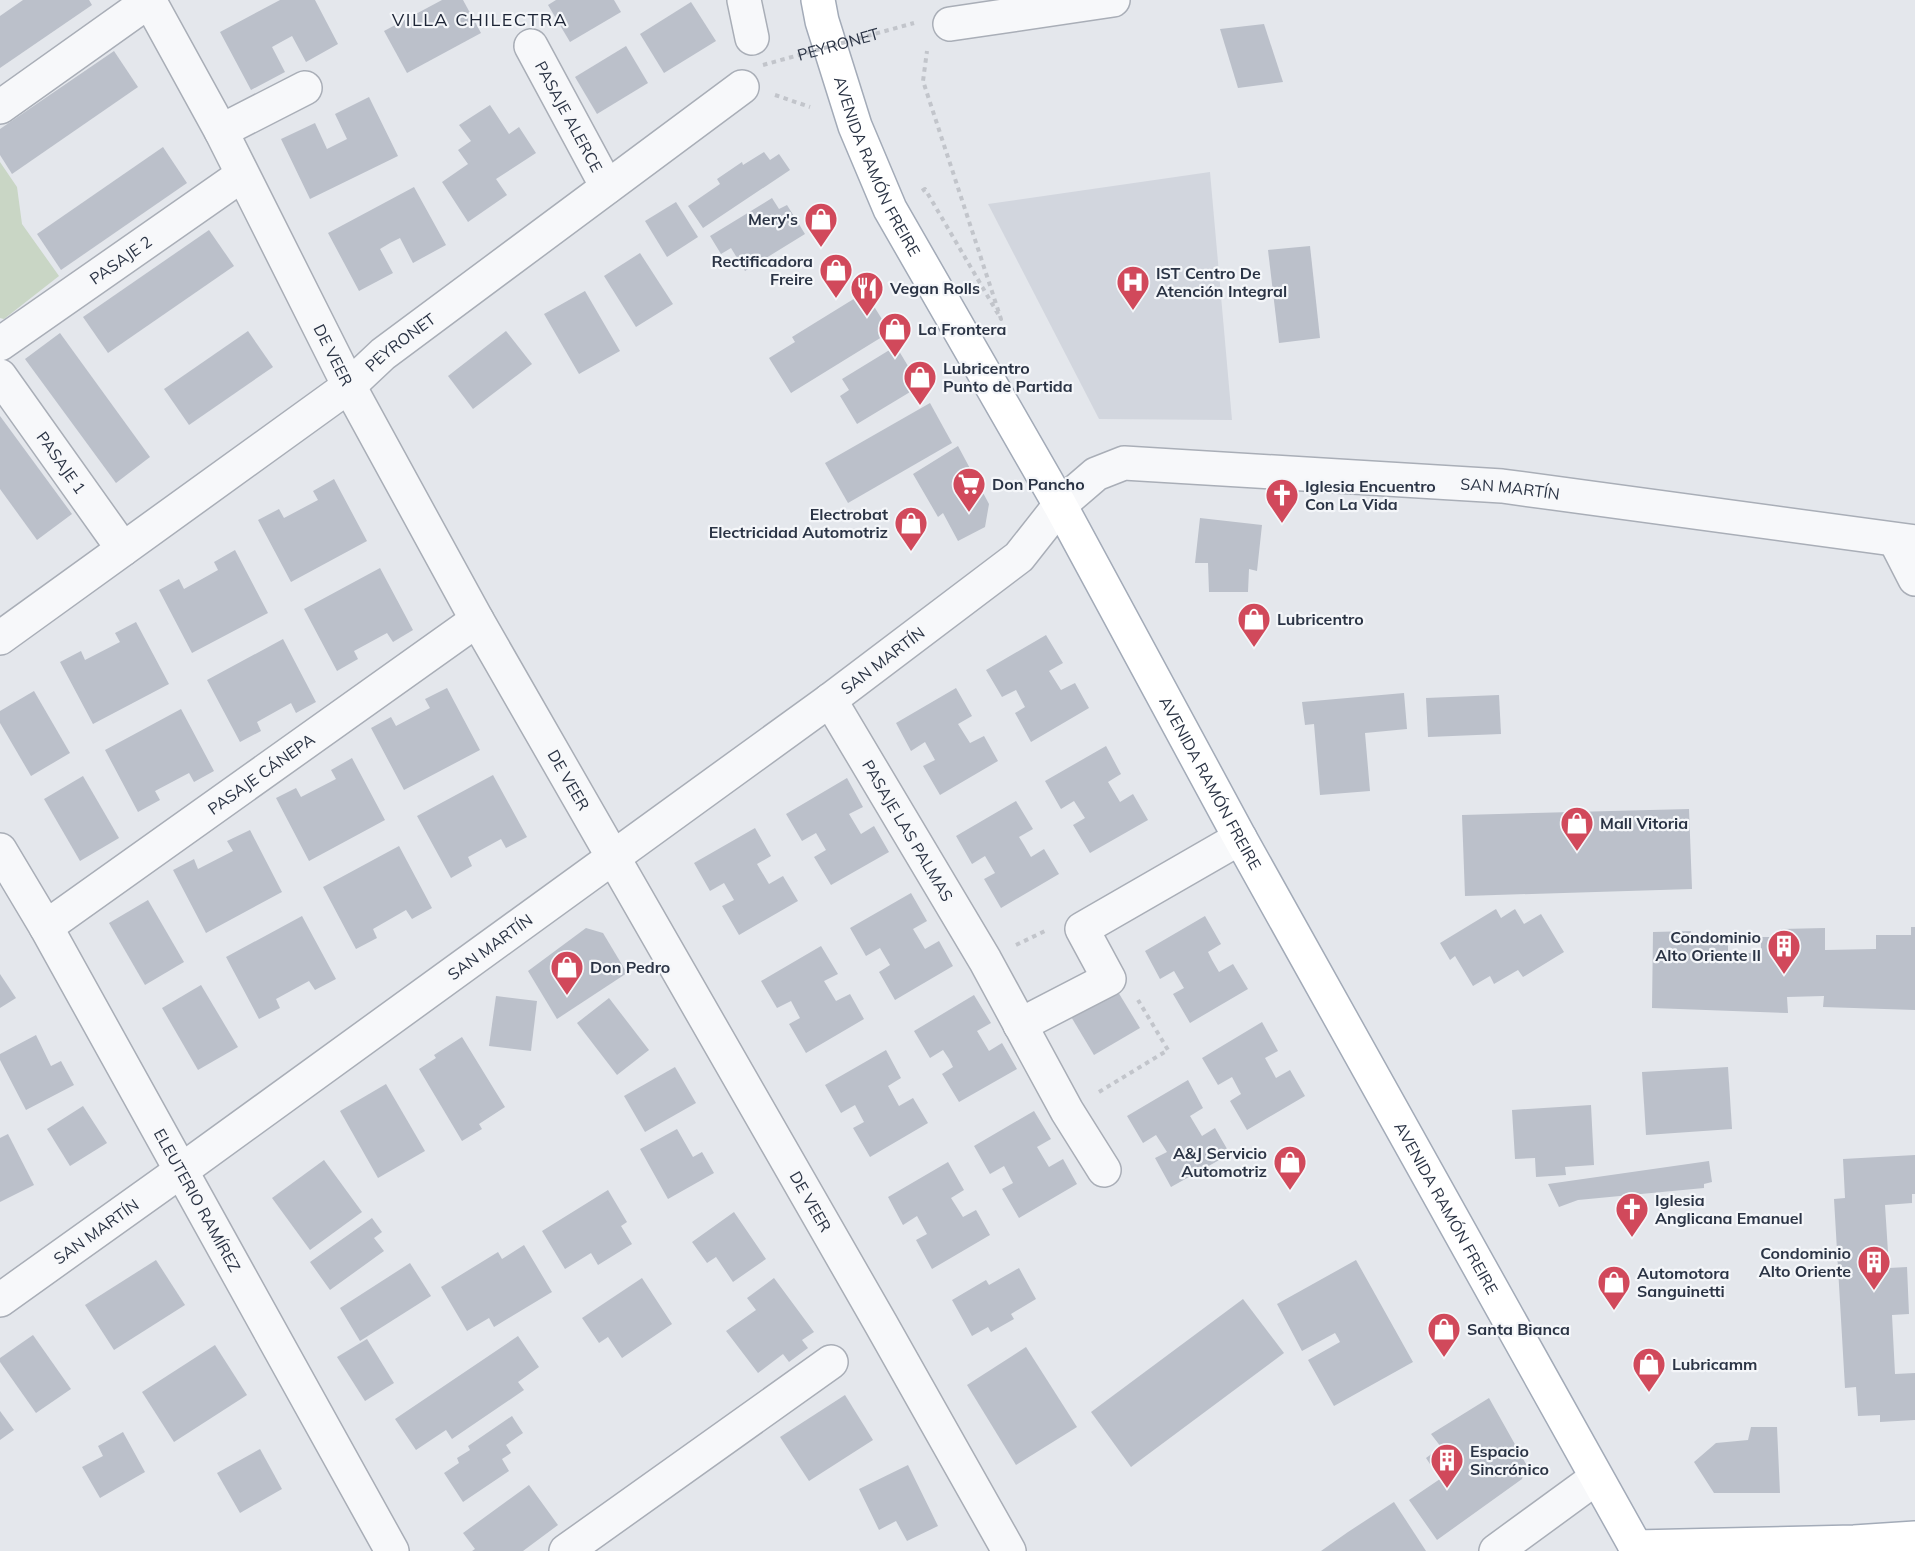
<svg xmlns="http://www.w3.org/2000/svg" width="1915" height="1551" font-family="Mulish,sans-serif">
  <style>
    .built { fill: #d2d6de }
    .green { fill: #c9d6c5 }
    .building { fill: #bbc0ca }
    .lines { fill: none; stroke-linecap: round; stroke-linejoin: round }
    .minor-casing { stroke: #a9aeb7; stroke-width: 36 }
    .major-casing { stroke: #a3abb8; stroke-width: 36 }
    .path { stroke: #c2c5cb; stroke-width: 4; stroke-dasharray: 4.5 4.5; stroke-linecap: butt }
    .minor { stroke: #f7f8fa; stroke-width: 33 }
    .major { stroke: #fff; stroke-width: 33 }
    .path-bridge { stroke: #c2c5cb; stroke-width: 4; stroke-dasharray: 4.5 4.5; stroke-linecap: butt }
    .labels { text-anchor: middle; stroke-width: 4.5; stroke-linejoin: round; paint-order: stroke }
    .street-label { font-size: 16px; fill: #2b3445; stroke: #f4f6f9 }
    .poi-label { font-size: 16px; font-weight: bold; fill: #2b3445; stroke: #f4f6f9; text-anchor: start }
    .neighbourhood-label { font-size: 18px; letter-spacing: 1.5px; fill: #1d2536; stroke: #f4f6f9 }
  </style>
  <rect width="100%" height="100%" fill="#e4e7ec"/>
  <!-- built -->
  <polygon class="built" points="1210,172 1232,420 1099,419 988,204"/>
  <!-- green -->
  <polygon class="green" points="0,162 17,187 22,224 59,276 4,319 0,318"/>
  <!-- building -->
  <g class="building">
    <polygon points="23,0 89,0 92,5 0,68 0,16"/>
    <polygon points="280,0 315,0 338,44 306,62 292,36 272,47 285,72 251,90 220,32"/>
    <polygon points="442,0 463,0 481,33 407,73 384,31"/>
    <polygon points="556,0 614,0 621,12 570,42 548,5"/>
    <polygon points="691,2 716,41 664,73 640,34"/>
    <polygon points="1264,24 1283,82 1238,88 1220,29"/>
    <polygon points="626,46 648,83 597,114 575,77"/>
    <polygon points="114,51 138,87 12,174 0,155 0,129"/>
    <polygon points="369,97 398,156 310,199 281,139 315,123 327,149 347,139 335,114"/>
    <polygon points="490,105 509,134 519,127 536,153 496,179 507,195 468,222 442,182 468,164 458,150 471,141 459,125"/>
    <polygon points="163,147 187,183 61,270 37,234"/>
    <polygon points="764,152 770,160 779,154 790,170 703,228 688,206 720,184 717,179 742,162 743,165"/>
    <polygon points="414,187 446,245 413,263 400,238 390,243 380,249 393,273 359,291 328,233"/>
    <polygon points="772,198 779,209 787,205 805,234 745,271 731,248 721,254 710,236"/>
    <polygon points="676,202 698,237 667,257 645,221"/>
    <polygon points="209,230 234,266 108,353 83,317"/>
    <polygon points="1310,246 1320,338 1279,343 1268,250"/>
    <polygon points="640,253 673,304 636,327 604,276"/>
    <polygon points="585,291 620,351 579,374 544,314"/>
    <polygon points="865,292 890,332 791,393 769,358 795,342 792,337"/>
    <polygon points="248,331 273,367 189,425 164,389"/>
    <polygon points="506,331 532,364 473,409 448,376"/>
    <polygon points="60,333 150,457 116,483 25,359"/>
    <polygon points="896,346 920,386 857,424 840,396 849,390 842,379"/>
    <polygon points="930,403 952,443 848,503 825,463"/>
    <polygon points="0,416 72,514 37,540 0,489"/>
    <polygon points="958,446 989,504 985,527 958,541 943,513 938,517 913,474"/>
    <polygon points="334,479 367,541 291,582 258,520 279,509 284,518 318,500 313,491"/>
    <polygon points="1200,518 1262,525 1257,571 1249,569 1248,592 1209,592 1208,563 1195,563"/>
    <polygon points="235,550 268,613 192,653 159,590 179,579 184,589 202,579 218,570 214,562"/>
    <polygon points="380,568 413,630 393,642 387,633 354,651 358,659 337,671 304,609"/>
    <polygon points="136,622 169,684 93,724 60,662 81,651 85,660 120,642 115,633"/>
    <polygon points="1046,635 1063,663 1049,671 1061,690 1075,683 1089,708 1031,742 1015,713 1025,707 1016,690 1002,697 986,670"/>
    <polygon points="283,639 316,702 296,713 291,703 257,722 261,731 240,742 207,680"/>
    <polygon points="447,688 480,750 404,790 371,728 391,717 396,726 430,708 425,699"/>
    <polygon points="956,688 972,716 958,724 970,743 984,736 998,761 940,795 923,766 935,760 925,742 911,751 896,723"/>
    <polygon points="34,691 70,753 31,776 0,723 0,711"/>
    <polygon points="1404,693 1407,729 1365,733 1370,791 1320,795 1314,724 1305,725 1302,702"/>
    <polygon points="1499,695 1501,734 1428,737 1426,698"/>
    <polygon points="181,709 214,771 194,782 189,773 155,791 160,800 138,812 105,750"/>
    <polygon points="1106,746 1121,774 1108,782 1120,802 1133,794 1148,820 1090,853 1073,825 1085,818 1074,801 1061,809 1045,781"/>
    <polygon points="352,758 385,820 309,861 276,798 296,788 301,797 336,779 331,770"/>
    <polygon points="493,775 527,837 506,848 501,839 468,857 472,866 451,878 417,816"/>
    <polygon points="83,776 119,838 80,861 44,799"/>
    <polygon points="847,778 863,807 849,814 861,834 874,826 889,852 831,885 814,857 826,850 816,833 802,841 786,814"/>
    <polygon points="1016,801 1033,829 1019,837 1024,845 1031,857 1044,849 1059,874 1001,908 984,879 995,873 985,856 972,864 956,836"/>
    <polygon points="1689,809 1692,889 1465,896 1462,815"/>
    <polygon points="755,828 771,856 757,864 769,884 783,876 798,901 739,935 722,906 734,900 724,883 710,891 694,863"/>
    <polygon points="250,830 282,892 206,933 173,870 194,859 198,869 233,851 227,841"/>
    <polygon points="399,846 432,908 412,919 406,910 373,929 377,938 356,949 323,887"/>
    <polygon points="911,893 927,921 913,929 925,949 939,941 953,966 895,1000 879,972 890,965 880,948 866,956 850,928"/>
    <polygon points="148,900 184,962 145,985 109,923"/>
    <polygon points="1496,909 1501,918 1515,909 1524,924 1541,914 1564,952 1523,977 1518,970 1494,984 1490,976 1473,986 1455,956 1450,960 1440,943"/>
    <polygon points="302,916 336,979 315,990 309,981 276,999 280,1008 259,1019 226,957"/>
    <polygon points="1205,916 1221,944 1208,952 1212,960 1219,972 1233,964 1248,989 1190,1023 1173,994 1184,988 1174,971 1160,979 1145,951"/>
    <polygon points="1911,927 1915,927 1915,1010 1823,1007 1824,996 1787,997 1788,1013 1652,1008 1653,932 1691,931 1692,939 1728,939 1728,953 1761,953 1761,937 1781,937 1781,929 1825,928 1825,950 1876,949 1876,935 1911,935"/>
    <polygon points="586,928 603,933 627,973 557,1019 528,971"/>
    <polygon points="821,946 838,974 824,981 836,1001 850,994 864,1019 806,1053 789,1024 800,1018 791,1001 777,1008 761,981"/>
    <polygon points="0,974 16,998 0,1008"/>
    <polygon points="201,985 238,1047 198,1070 162,1008"/>
    <polygon points="1115,987 1140,1028 1094,1055 1070,1015"/>
    <polygon points="974,995 991,1023 977,1031 989,1051 1002,1043 1017,1069 959,1102 942,1074 953,1067 949,1059 943,1050 930,1058 914,1031"/>
    <polygon points="496,996 537,1001 531,1051 489,1046"/>
    <polygon points="609,998 649,1050 617,1075 577,1023"/>
    <polygon points="1262,1022 1278,1051 1265,1058 1276,1078 1290,1070 1305,1096 1247,1130 1230,1101 1241,1094 1232,1077 1218,1085 1202,1058"/>
    <polygon points="36,1035 51,1066 61,1061 74,1085 26,1110 0,1060 0,1054"/>
    <polygon points="462,1037 505,1107 479,1124 482,1129 462,1141 419,1069 436,1058 434,1055"/>
    <polygon points="886,1050 901,1078 888,1086 899,1106 913,1098 928,1123 870,1157 853,1128 864,1122 855,1105 841,1113 825,1085"/>
    <polygon points="675,1067 696,1103 645,1132 624,1096"/>
    <polygon points="1728,1067 1732,1129 1646,1135 1642,1072"/>
    <polygon points="1188,1080 1203,1108 1190,1116 1202,1136 1215,1128 1230,1154 1171,1187 1155,1158 1167,1152 1156,1135 1143,1143 1127,1116"/>
    <polygon points="386,1084 425,1151 378,1178 340,1111"/>
    <polygon points="1591,1105 1594,1165 1565,1167 1566,1175 1536,1177 1535,1158 1515,1159 1512,1110"/>
    <polygon points="83,1106 107,1143 70,1166 47,1129"/>
    <polygon points="1034,1111 1051,1139 1037,1147 1049,1167 1063,1159 1077,1184 1019,1218 1002,1189 1013,1183 1004,1166 990,1174 974,1146"/>
    <polygon points="677,1129 693,1157 702,1152 714,1173 668,1199 640,1149"/>
    <polygon points="8,1134 34,1185 0,1202 0,1138"/>
    <polygon points="1915,1155 1915,1194 1912,1194 1912,1203 1885,1205 1889,1268 1907,1267 1909,1314 1892,1315 1895,1374 1915,1373 1915,1420 1880,1422 1880,1415 1858,1416 1856,1387 1845,1388 1834,1199 1845,1198 1843,1159"/>
    <polygon points="324,1160 362,1212 310,1250 272,1198"/>
    <polygon points="1709,1161 1712,1182 1704,1184 1704,1188 1578,1200 1559,1207 1548,1184"/>
    <polygon points="948,1162 964,1190 951,1198 963,1217 976,1210 990,1235 932,1269 916,1240 927,1234 917,1216 903,1225 888,1197"/>
    <polygon points="608,1190 627,1222 621,1226 632,1244 598,1265 591,1253 565,1269 542,1231"/>
    <polygon points="734,1212 766,1259 733,1282 716,1257 707,1263 692,1242"/>
    <polygon points="372,1218 382,1232 374,1238 384,1251 330,1290 310,1262"/>
    <polygon points="524,1245 552,1292 494,1327 489,1318 467,1331 441,1287 498,1252 502,1259"/>
    <polygon points="156,1260 185,1305 114,1350 85,1305"/>
    <polygon points="1356,1260 1413,1362 1334,1406 1308,1360 1340,1342 1338,1338 1335,1333 1302,1351 1277,1304"/>
    <polygon points="410,1263 431,1296 360,1341 340,1308"/>
    <polygon points="1019,1268 1036,1299 1011,1314 1014,1319 991,1332 988,1327 972,1336 952,1300 986,1280 989,1285"/>
    <polygon points="642,1278 672,1324 622,1358 608,1337 599,1343 582,1318"/>
    <polygon points="774,1278 814,1332 802,1340 808,1348 789,1362 783,1354 758,1373 726,1331 756,1310 747,1298"/>
    <polygon points="1243,1299 1284,1353 1131,1467 1091,1412"/>
    <polygon points="33,1335 71,1389 36,1413 0,1362 0,1358"/>
    <polygon points="518,1336 539,1367 518,1382 524,1390 452,1439 446,1430 416,1450 395,1419"/>
    <polygon points="367,1339 394,1383 365,1401 337,1357"/>
    <polygon points="215,1345 247,1395 174,1442 142,1392"/>
    <polygon points="1026,1347 1077,1427 1016,1465 967,1385"/>
    <polygon points="845,1395 873,1440 809,1481 780,1437"/>
    <polygon points="1489,1398 1526,1464 1522,1479 1437,1540 1409,1500 1440,1479 1426,1458 1441,1447 1431,1434"/>
    <polygon points="0,1411 14,1430 0,1440"/>
    <polygon points="512,1416 523,1433 506,1445 511,1453 502,1459 509,1471 463,1502 444,1473 459,1463 457,1458 470,1450 468,1446"/>
    <polygon points="1751,1427 1777,1427 1780,1493 1714,1493 1694,1462 1716,1443 1748,1440"/>
    <polygon points="123,1432 145,1472 100,1498 82,1467 103,1456 98,1446"/>
    <polygon points="260,1449 282,1489 240,1513 217,1473"/>
    <polygon points="908,1465 938,1526 907,1541 896,1521 879,1530 859,1489"/>
    <polygon points="529,1485 558,1525 523,1551 472,1551 475,1549 463,1533"/>
    <polygon points="1394,1502 1426,1551 1321,1551 1348,1532"/>
  </g>
  <g class="lines">
    <defs>
      <g id="minor">
        <path id="s1" d="M149,0L221,131L349,386L477,620L881,1324L1009,1551"/>
        <polyline points="744,0 752,38"/>
        <polyline points="950,24 1113,0"/>
        <path id="s2" d="M531,46L607,187"/>
        <polyline points="0,107 149,1"/>
        <polyline points="221,131 305,88"/>
        <path id="s3" d="M0,344L242,175"/>
        <path id="s4" d="M0,376L123,549"/>
        <polyline points="1895,540 1915,579"/>
        <path id="s5" d="M0,638L349,386L383,354L742,87"/>
        <path id="s6" d="M830,700L985,960L1067,1111L1104,1170"/>
        <path id="s7" d="M0,850L46,927L392,1551"/>
        <path id="s8" d="M46,927L477,620"/>
        <polyline points="1020,1025 1109,979 1082,929 1240,838"/>
        <path id="s9" d="M0,1300L182,1170L830,700L1019,557L1060,505L1096,474L1124,463L1502,486L1915,542"/>
        <polyline points="566,1551 831,1362"/>
        <polyline points="1496,1551 1596,1478"/>
      </g>
      <g id="major">
        <path id="s10" d="M818,0L822,21L855,126L890,209L1060,505L1240,838L1638,1551"/>
        <polyline points="1635,1547 1854,1542 1915,1538"/>
      </g>
    </defs>
    <!-- minor casing -->
    <use href="#minor" class="minor-casing"/>
    <!-- major casing -->
    <use href="#major" class="major-casing"/>
    <!-- path -->
    <g class="path">
      <polyline points="775,95 810,107"/>
      <polyline points="922,191 925,189 1001,319 923,81 927,51"/>
      <polyline points="1016,945 1047,930"/>
      <polyline points="1099,1092 1168,1050 1138,1000"/>
    </g>
    <!-- minor -->
    <use href="#minor" class="minor"/>
    <!-- major -->
    <use href="#major" class="major"/>
    <!-- path-bridge -->
    <path class="path-bridge" id="s11" d="M763,65L914,23"/>
  </g>
  <!-- icons -->
  <defs>
    <symbol id="shop-pin" viewBox="-11 -11 22 30"><path d="M0 17L-7.5 6A9.5 9.5 0 1 1 7.5 6Z" fill="#d1495b" stroke="#f4f6f9"/><path d="M-5-2.5h2.3a2.7 3.5 0 0 1 5.4 0H5L5.5 6h-11ZM-1.5-2.5h3a1.5 2.3 0 0 0-3 0Z" fill="#fff"/></symbol>
    <symbol id="hospital-pin" viewBox="-11 -11 22 30"><path d="M0 17L-7.5 6A9.5 9.5 0 1 1 7.5 6Z" fill="#d1495b" stroke="#f4f6f9"/><path d="M-5-5h3v3.5h4V-5h3V5h-3V1.5h-4V5h-3Z" fill="#fff"/></symbol>
    <symbol id="restaurant-pin" viewBox="-11 -11 22 30"><path d="M0 17L-7.5 6A9.5 9.5 0 1 1 7.5 6Z" fill="#d1495b" stroke="#f4f6f9"/><path d="M-5-6h1v4h1v-4h1v4h1v-4h1v5L-1.5 .5V6h-2V.5L-5-1ZM5-6V6H3V1.5H1.5Q1.5-4 5-6Z" fill="#fff"/></symbol>
    <symbol id="supermarket-pin" viewBox="-11 -11 22 30"><path d="M0 17L-7.5 6A9.5 9.5 0 1 1 7.5 6Z" fill="#d1495b" stroke="#f4f6f9"/><path d="M-6-5.5h2.5l.6 2H6L4.5 2H-2.5L-4.4-4H-6ZM-1.5 3.2a1.3 1.3 0 1 0 .1 0ZM3 3.2a1.3 1.3 0 1 0 .1 0Z" fill="#fff"/></symbol>
    <symbol id="church-pin" viewBox="-11 -11 22 30"><path d="M0 17L-7.5 6A9.5 9.5 0 1 1 7.5 6Z" fill="#d1495b" stroke="#f4f6f9"/><path d="M-1.2-6h2.4v3.5h3.3v2.4h-3.3V6h-2.4V-.1h-3.3v-2.4h3.3Z" fill="#fff"/></symbol>
    <symbol id="building-pin" viewBox="-11 -11 22 30"><path d="M0 17L-7.5 6A9.5 9.5 0 1 1 7.5 6Z" fill="#d1495b" stroke="#f4f6f9"/><path d="M-4-6H4V6H1V3H-1V6H-4ZM-2.5-4.3h1.7v1.8h-1.7ZM.8-4.3h1.7v1.8H.8ZM-2.5-1h1.7V.8h-1.7ZM.8-1h1.7V.8H.8Z" fill="#fff"/></symbol>
  </defs>
  <g fill-rule="evenodd">
    <use href="#shop-pin" x="802" y="200" width="38" height="52"/>
    <use href="#shop-pin" x="817" y="251" width="38" height="52"/>
    <use href="#hospital-pin" x="1114" y="263" width="38" height="52"/>
    <use href="#restaurant-pin" x="848" y="269" width="38" height="52"/>
    <use href="#shop-pin" x="876" y="310" width="38" height="52"/>
    <use href="#shop-pin" x="901" y="358" width="38" height="52"/>
    <use href="#supermarket-pin" x="950" y="465" width="38" height="52"/>
    <use href="#church-pin" x="1263" y="476" width="38" height="52"/>
    <use href="#shop-pin" x="892" y="504" width="38" height="52"/>
    <use href="#shop-pin" x="1235" y="600" width="38" height="52"/>
    <use href="#shop-pin" x="1558" y="804" width="38" height="52"/>
    <use href="#building-pin" x="1765" y="927" width="38" height="52"/>
    <use href="#shop-pin" x="548" y="948" width="38" height="52"/>
    <use href="#shop-pin" x="1271" y="1143" width="38" height="52"/>
    <use href="#church-pin" x="1613" y="1190" width="38" height="52"/>
    <use href="#building-pin" x="1855" y="1243" width="38" height="52"/>
    <use href="#shop-pin" x="1595" y="1263" width="38" height="52"/>
    <use href="#shop-pin" x="1425" y="1310" width="38" height="52"/>
    <use href="#shop-pin" x="1630" y="1345" width="38" height="52"/>
    <use href="#building-pin" x="1428" y="1441" width="38" height="52"/>
  </g>
  <g class="labels">
    <!-- street labels -->
    <g class="street-label">
      <text dy="6" stroke="none"><textPath href="#s11" startOffset="78">PEYRONET</textPath></text>
      <text dy="6" stroke="none"><textPath href="#s2" startOffset="80">PASAJE ALERCE</textPath></text>
      <text dy="6" stroke="none"><textPath href="#s10" startOffset="177">AVENIDA RAMÓN FREIRE</textPath></text>
      <text dy="6" stroke="none"><textPath href="#s3" startOffset="147">PASAJE 2</textPath></text>
      <text dy="6" stroke="none"><textPath href="#s5" startOffset="498">PEYRONET</textPath></text>
      <text dy="6" stroke="none"><textPath href="#s1" startOffset="400">DE VEER</textPath></text>
      <text dy="6" stroke="none"><textPath href="#s4" startOffset="106">PASAJE 1</textPath></text>
      <text dy="6" stroke="none"><textPath href="#s9" startOffset="1792">SAN MARTÍN</textPath></text>
      <text dy="6" stroke="none"><textPath href="#s9" startOffset="1090">SAN MARTÍN</textPath></text>
      <text dy="6" stroke="none"><textPath href="#s8" startOffset="264">PASAJE CÁNEPA</textPath></text>
      <text dy="6" stroke="none"><textPath href="#s1" startOffset="886">DE VEER</textPath></text>
      <text dy="6" stroke="none"><textPath href="#s10" startOffset="879">AVENIDA RAMÓN FREIRE</textPath></text>
      <text dy="6" stroke="none"><textPath href="#s6" startOffset="152">PASAJE LAS PALMAS</textPath></text>
      <text dy="6" stroke="none"><textPath href="#s9" startOffset="604">SAN MARTÍN</textPath></text>
      <text dy="6" stroke="none"><textPath href="#s7" startOffset="402">ELEUTERIO RAMÍREZ</textPath></text>
      <text dy="6" stroke="none"><textPath href="#s1" startOffset="1372">DE VEER</textPath></text>
      <text dy="6" stroke="none"><textPath href="#s10" startOffset="1365">AVENIDA RAMÓN FREIRE</textPath></text>
      <text dy="6" stroke="none"><textPath href="#s9" startOffset="118">SAN MARTÍN</textPath></text>
    </g>
    <!-- poi labels -->
    <g class="poi-label">
      <text x="798" y="225" text-anchor="end">Mery's</text>
      <text x="813" y="267" text-anchor="end">Rectificadora<tspan x="813" dy="18">Freire</tspan></text>
      <text x="1156" y="279">IST Centro De<tspan x="1156" dy="18">Atención Integral</tspan></text>
      <text x="890" y="294">Vegan Rolls</text>
      <text x="918" y="335">La Frontera</text>
      <text x="943" y="374">Lubricentro<tspan x="943" dy="18">Punto de Partida</tspan></text>
      <text x="992" y="490">Don Pancho</text>
      <text x="1305" y="492">Iglesia Encuentro<tspan x="1305" dy="18">Con La Vida</tspan></text>
      <text x="888" y="520" text-anchor="end">Electrobat<tspan x="888" dy="18">Electricidad Automotriz</tspan></text>
      <text x="1277" y="625">Lubricentro</text>
      <text x="1600" y="829">Mall Vitoria</text>
      <text x="1761" y="943" text-anchor="end">Condominio<tspan x="1761" dy="18">Alto Oriente II</tspan></text>
      <text x="590" y="973">Don Pedro</text>
      <text x="1267" y="1159" text-anchor="end">A&amp;J Servicio<tspan x="1267" dy="18">Automotriz</tspan></text>
      <text x="1655" y="1206">Iglesia<tspan x="1655" dy="18">Anglicana Emanuel</tspan></text>
      <text x="1851" y="1259" text-anchor="end">Condominio<tspan x="1851" dy="18">Alto Oriente</tspan></text>
      <text x="1637" y="1279">Automotora<tspan x="1637" dy="18">Sanguinetti</tspan></text>
      <text x="1467" y="1335">Santa Bianca</text>
      <text x="1672" y="1370">Lubricamm</text>
      <text x="1470" y="1457">Espacio<tspan x="1470" dy="18">Sincrónico</tspan></text>
    </g>
    <!-- neighbourhood labels -->
    <g class="neighbourhood-label">
      <text x="480" y="26">VILLA CHILECTRA</text>
    </g>
  </g>
</svg>
